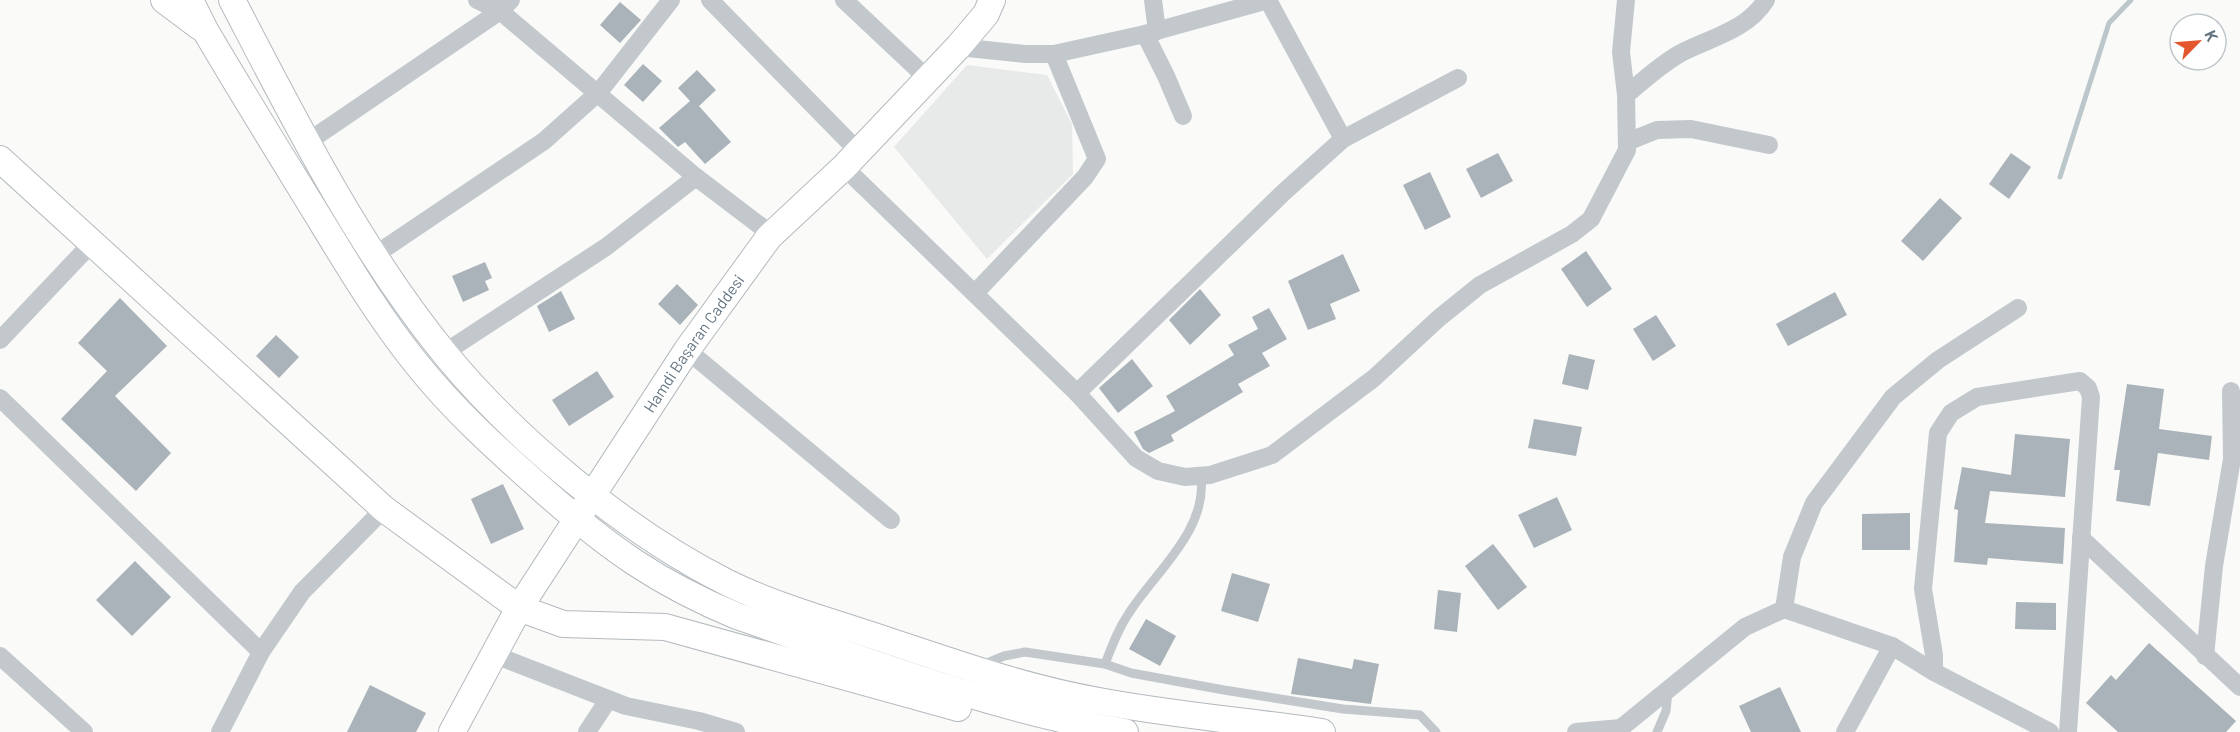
<svg xmlns="http://www.w3.org/2000/svg" width="2240" height="732" font-family="Barlow,sans-serif">
  <style>
    .built { fill: #e8e9e9 }
    .lines { fill: none; stroke-linecap: round; stroke-linejoin: round }
    .stream { stroke: #bbc7cb; stroke-width: 5 }
    .building { fill: #aab3b9 }
    .secondary-casing { stroke: #b3babf; stroke-width: 28 }
    .lane { stroke: #c3c8cc; stroke-width: 9 }
    .street { stroke: #c3c8cc; stroke-width: 18 }
    .secondary { stroke: #fff; stroke-width: 26 }
    .labels { text-anchor: middle; stroke-width: 6; stroke-linejoin: round; paint-order: stroke }
    .street-label { font-size: 16px; fill: #657683; stroke: #fff }
  </style>
  <rect width="100%" height="100%" fill="#fafaf8"/>
  <!-- built -->
  <polygon class="built" points="967,65 1047,75 1072,124 1073,174 987,259 894,147"/>
  <g class="lines">
    <!-- stream -->
    <polyline class="stream" points="2060,177 2109,23 2131,0"/>
  </g>
  <!-- building -->
  <g class="building">
    <polygon points="620,2 641,20 620,43 600,25"/>
    <polygon points="643,64 662,81 643,102 624,85"/>
    <polygon points="697,70 716,90 699,106 731,142 705,164 685,142 678,147 659,128 690,101 678,88"/>
    <polygon points="1498,153 1513,181 1481,198 1466,169"/>
    <polygon points="2011,153 2031,167 2009,199 1989,184"/>
    <polygon points="1430,172 1451,217 1425,230 1403,185"/>
    <polygon points="1940,198 1962,218 1923,261 1901,241"/>
    <polygon points="1586,251 1612,289 1587,307 1561,269"/>
    <polygon points="1343,254 1360,291 1330,304 1336,319 1308,330 1288,281"/>
    <polygon points="485,262 492,278 485,281 489,290 463,302 452,276"/>
    <polygon points="677,284 698,305 680,325 658,304"/>
    <polygon points="1200,289 1221,315 1190,345 1169,320"/>
    <polygon points="561,291 575,319 549,332 537,306"/>
    <polygon points="1835,292 1847,315 1788,346 1776,324"/>
    <polygon points="120,298 167,346 115,396 171,453 136,491 61,419 107,371 78,343"/>
    <polygon points="1269,308 1287,339 1262,353 1270,366 1238,384 1243,392 1171,435 1174,441 1149,453 1143,449 1134,432 1175,411 1166,396 1234,355 1228,345 1258,329 1252,317"/>
    <polygon points="1656,315 1676,346 1653,361 1633,329"/>
    <polygon points="276,335 299,357 279,378 256,356"/>
    <polygon points="1569,354 1595,360 1588,390 1562,384"/>
    <polygon points="1132,359 1153,386 1118,413 1099,388"/>
    <polygon points="597,371 614,397 569,426 552,400"/>
    <polygon points="2127,384 2164,389 2159,429 2212,436 2209,460 2158,453 2150,506 2116,501 2120,470 2114,470"/>
    <polygon points="1534,419 1582,427 1576,456 1528,448"/>
    <polygon points="2015,434 2070,439 2065,497 1990,491 1985,523 2065,528 2063,564 1988,558 1987,565 1954,562 1958,510 1954,509 1962,467 2011,475"/>
    <polygon points="503,484 524,529 491,544 471,499"/>
    <polygon points="1557,497 1572,530 1534,548 1518,515"/>
    <polygon points="1910,513 1910,550 1862,550 1862,514"/>
    <polygon points="1493,544 1527,587 1498,610 1465,566"/>
    <polygon points="135,561 171,597 132,636 96,600"/>
    <polygon points="1232,573 1270,584 1258,622 1221,611"/>
    <polygon points="1438,590 1461,593 1457,632 1434,629"/>
    <polygon points="2016,602 2056,603 2056,630 2015,629"/>
    <polygon points="1146,619 1176,636 1160,666 1129,649"/>
    <polygon points="2149,643 2236,721 2226,732 2118,732 2086,703 2111,675 2116,680"/>
    <polygon points="1298,658 1352,669 1354,659 1379,664 1371,704 1291,694"/>
    <polygon points="370,685 426,713 416,732 347,732"/>
    <polygon points="1780,687 1801,732 1751,732 1739,706"/>
  </g>
  <g class="lines">
    <defs>
      <g id="secondary">
        <polyline points="164,0 200,27"/>
        <path d="M190,0L205,30C242,93 280,154 318,216C349,267 379,317 416,363C454,411 499,451 544,491C609,548 657,583 737,616C865,660 991,709 1125,732"/>
        <path d="M232,0C295,121 358,247 445,354C517,441 625,531 726,582C780,609 841,624 898,644C964,666 1030,689 1099,701C1173,715 1248,721 1322,732"/>
        <polyline points="0,159 384,509 519,608 563,624 665,627 958,708"/>
        <path id="s1" d="M452,732L519,608L687,350L769,237L844,167L958,47L986,14L992,0"/>
      </g>
    </defs>
    <!-- secondary casing -->
    <use href="#secondary" class="secondary-casing"/>
    <!-- lane -->
    <g class="lane">
      <path d="M1105,664C1112,646 1118,629 1129,613C1156,571 1207,531 1201,477"/>
      <polyline points="980,666 1004,656 1025,652 1105,664 1131,673 1224,690 1343,709 1420,715 1436,732"/>
      <polyline points="1657,732 1666,711 1668,691"/>
    </g>
    <!-- street -->
    <g class="street">
      <polyline points="477,0 500,11 696,177 771,234"/>
      <polyline points="710,0 858,151"/>
      <polyline points="844,0 927,78"/>
      <polyline points="1153,0 1157,31"/>
      <polyline points="1269,2 1343,139"/>
      <polyline points="1145,34 1166,76 1183,116"/>
      <polyline points="958,47 1025,54 1054,54 1145,34 1268,0"/>
      <path d="M1626,95C1644,80 1661,64 1681,53C1712,37 1746,31 1766,0"/>
      <polyline points="1627,142 1657,130 1691,129 1769,145"/>
      <polyline points="306,143 500,11 511,0"/>
      <polyline points="844,167 1077,393 1136,458 1158,471 1185,477 1210,475 1272,455 1374,378 1439,318 1480,285 1572,234 1591,219 1627,150 1626,95 1621,52 1626,0"/>
      <polyline points="375,255 544,141 599,92 671,0"/>
      <polyline points="975,293 1085,177 1097,159 1054,54"/>
      <polyline points="0,340 92,243"/>
      <polyline points="687,350 891,520"/>
      <polyline points="444,353 606,247 696,177"/>
      <polyline points="1077,393 1284,192 1343,139 1458,78"/>
      <polyline points="0,398 261,652"/>
      <polyline points="2081,538 2240,687"/>
      <polyline points="1784,609 1792,557 1814,503 1893,397 1938,360 2018,308"/>
      <polyline points="495,655 626,706 699,721 736,732"/>
      <polyline points="0,656 84,732"/>
      <polyline points="2205,656 2214,566 2232,459 2231,391"/>
      <polyline points="1934,672 1934,655 1923,589 1938,433 1951,413 1977,397 2080,381 2088,388 2091,397 2068,732"/>
      <polyline points="220,732 261,652 302,592 384,509"/>
      <polyline points="587,732 608,700"/>
      <polyline points="1576,732 1621,728"/>
      <polyline points="1616,732 1745,627 1784,609 1892,646 1934,672 2050,732"/>
      <polyline points="1845,732 1892,646"/>
    </g>
    <!-- secondary -->
    <use href="#secondary" class="secondary"/>
  </g>
  <g class="labels">
    <!-- street labels -->
    <g class="street-label">
      <text dy="6" stroke="none"><textPath href="#s1" startOffset="458">Hamdi Başaran Caddesi</textPath></text>
    </g>
  </g>
  <!-- north arrow -->
  <g transform="translate(2198 42) rotate(65)"><circle r="28" fill="#ffffff" stroke="#c1c8cd" stroke-width="1.5"/>
  <path d="M0-4.5L10 22L0 15L-10 22Z" fill="#e4572e"/>
  <text y="-9" font-size="16" font-weight="bold" text-anchor="middle" fill="#657683">K</text>
  </g>
</svg>
